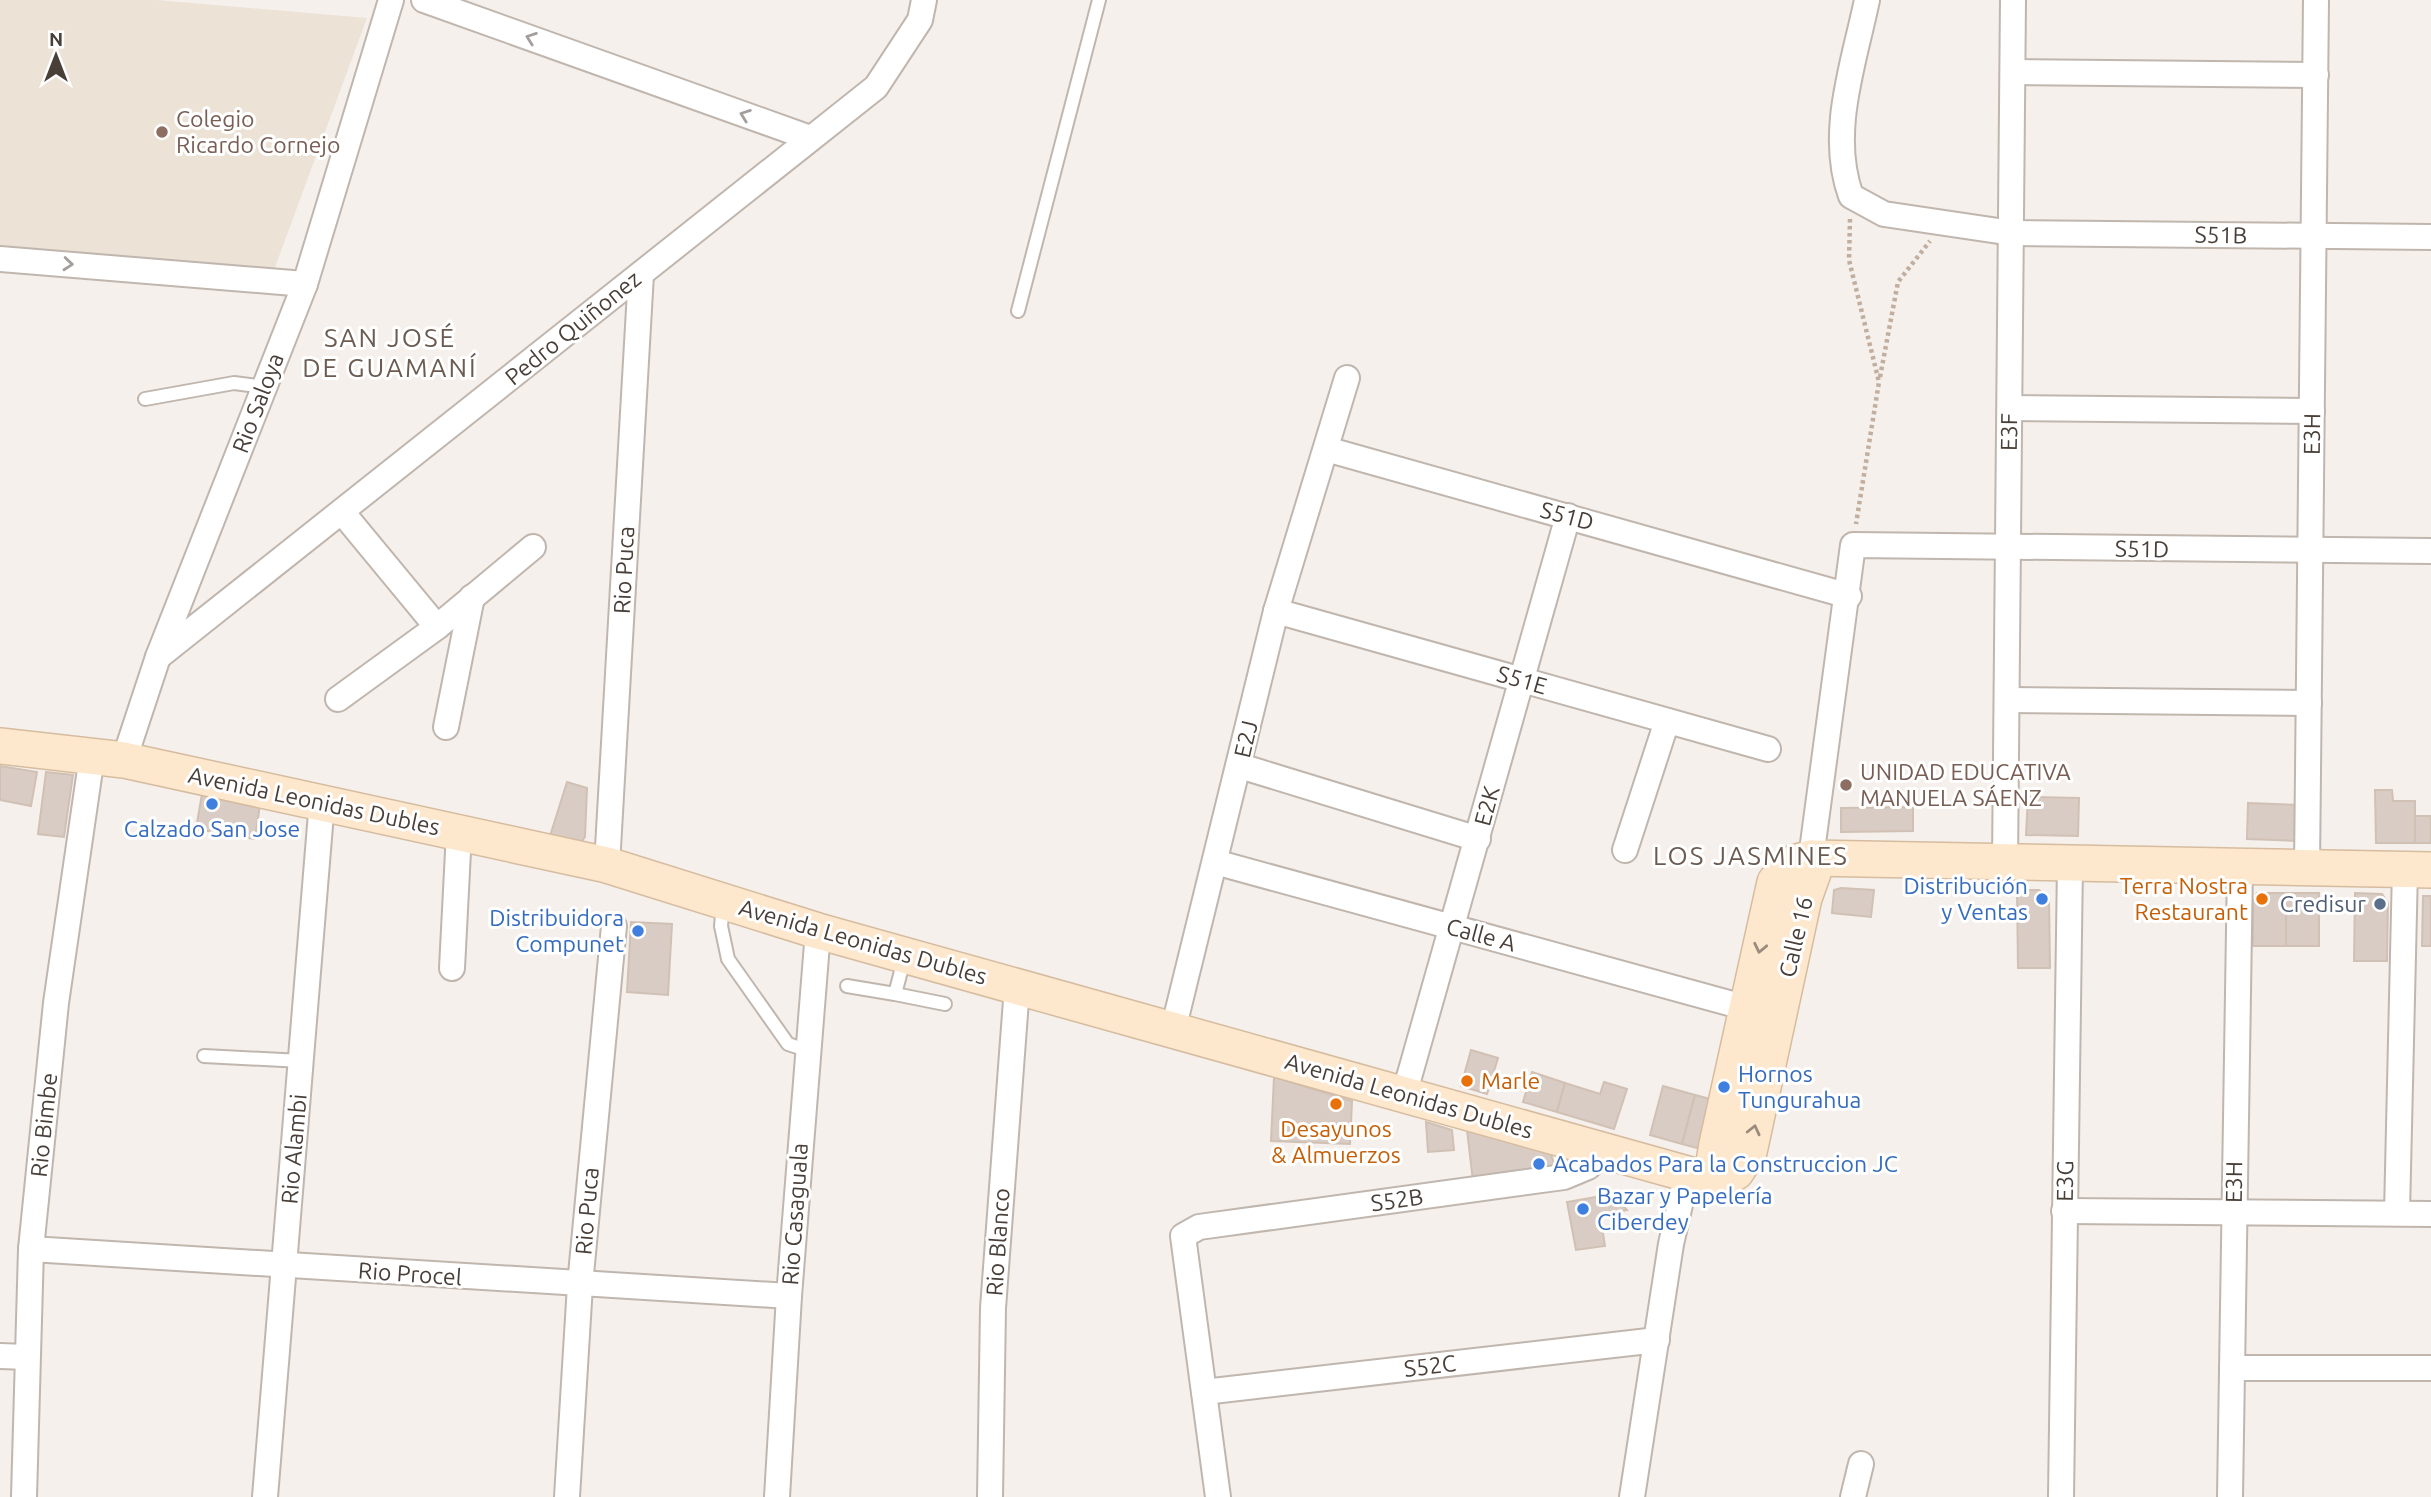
<svg xmlns="http://www.w3.org/2000/svg" width="2431" height="1497" font-family="Ubuntu,sans-serif">
  <style>
    .education { fill: #ede2d6 }
    .building { fill: #d9ccc4; stroke: #d1c0b4; stroke-width: 2 }
    .lines { fill: none; stroke-linecap: round; stroke-linejoin: round }
    .service-casing { stroke: #c0b6ae; stroke-width: 16 }
    .minor-casing { stroke: #c0b6ae; stroke-width: 28 }
    .secondary-casing { stroke: #d6bc9f; stroke-width: 38 }
    .path { stroke: #c1ae9f; stroke-width: 4.5; stroke-dasharray: 3.5 3.5; stroke-linecap: butt }
    .service { stroke: #fff; stroke-width: 12 }
    .minor { stroke: #fff; stroke-width: 24 }
    .secondary { stroke: #fde7cd; stroke-width: 35 }
    .oneway { stroke: #a49f9c }
    .oneway2 { stroke: #9a8b7c }
    .education-dot { fill: #8d6e63; stroke: #fff; stroke-width: 2.5 }
    .shop-dot { fill: #3f7fe0; stroke: #fff; stroke-width: 2.5 }
    .food-dot { fill: #e8710a; stroke: #fff; stroke-width: 2.5 }
    .service-dot { fill: #5c6f8a; stroke: #fff; stroke-width: 2.5 }
    .labels { text-anchor: middle; stroke-width: 6; stroke-linejoin: round; paint-order: stroke }
    .education-label { font-size: 23px; fill: #785e54; stroke: #fff; text-anchor: start }
    .street-label { font-size: 23px; fill: #493f39; stroke: #fff }
    .shop-label { font-size: 23px; fill: #366cbe; stroke: #fff; text-anchor: start }
    .food-label { font-size: 23px; fill: #c56008; stroke: #fff; text-anchor: end }
    .service-label { font-size: 23px; fill: #4e5e75; stroke: #fff; text-anchor: end }
    .quarter-label { font-size: 26px; letter-spacing: 2px; fill: #6b5b50; stroke: #fff }
  </style>
  <rect width="100%" height="100%" fill="#f5f0eb"/>
  <!-- education -->
  <polygon class="education" points="0,0 156,0 367,18 274,270 0,247"/>
  <!-- building -->
  <g class="building">
    <polygon points="0,766 37,772 31,806 0,800"/>
    <polygon points="46,772 73,775 64,837 38,834"/>
    <polygon points="567,782 587,788 585,837 579,845 550,836"/>
    <polygon points="2375,790 2392,790 2393,801 2415,801 2415,843 2376,843"/>
    <polygon points="202,794 260,804 255,839 196,829"/>
    <polygon points="2028,797 2079,798 2078,836 2026,835"/>
    <polygon points="2248,803 2299,805 2298,841 2247,839"/>
    <polygon points="1913,807 1913,831 1841,832 1841,808"/>
    <rect x="2415" y="816" width="16" height="27"/>
    <polygon points="1841,888 1874,890 1871,917 1832,913 1834,890"/>
    <polygon points="2017,890 2039,890 2049,898 2050,968 2018,968"/>
    <polygon points="2257,893 2286,893 2286,946 2253,946 2253,902"/>
    <rect x="2286" y="893" width="33" height="53"/>
    <polygon points="2355,893 2382,894 2388,903 2387,961 2354,961"/>
    <polygon points="2423,896 2431,896 2431,946 2422,946"/>
    <polygon points="631,922 672,924 668,995 627,992"/>
    <polygon points="1471,1050 1498,1058 1487,1094 1461,1086"/>
    <polygon points="1532,1072 1565,1083 1557,1112 1523,1102"/>
    <polygon points="1274,1077 1352,1101 1350,1144 1271,1141"/>
    <polygon points="1604,1082 1627,1089 1614,1129 1557,1112 1565,1083 1600,1094"/>
    <polygon points="1663,1086 1695,1095 1682,1144 1650,1135"/>
    <polygon points="1695,1095 1714,1100 1701,1149 1682,1144"/>
    <polygon points="1426,1122 1452,1130 1454,1150 1428,1152"/>
    <polygon points="1467,1130 1551,1154 1554,1164 1549,1172 1473,1181"/>
    <polygon points="1607,1195 1619,1201 1627,1210 1600,1215 1605,1246 1576,1250 1567,1202"/>
  </g>
  <g class="lines">
    <defs>
      <g id="service">
        <polyline points="1018,311 1099,0"/>
        <polyline points="145,399 234,383 265,387"/>
        <polyline points="723,905 721,926 728,959 788,1044 797,1047 807,1046"/>
        <polyline points="847,986 895,994 905,956"/>
        <polyline points="895,994 945,1004"/>
        <polyline points="204,1056 302,1061"/>
      </g>
      <g id="minor">
        <polyline points="424,0 810,138"/>
        <path d="M1867,0C1854,63 1828,133 1851,196L1884,214L2012,233L2431,237"/>
        <polyline points="2013,72 2316,75"/>
        <polyline points="0,259 305,284"/>
        <polyline points="2010,408 2312,411"/>
        <polyline points="1326,449 1849,596"/>
        <polyline points="342,512 437,627 533,547"/>
        <polyline points="1276,611 1768,749"/>
        <polyline points="158,657 876,87 920,20 924,0"/>
        <polyline points="338,699 437,627"/>
        <polyline points="2007,700 2309,703"/>
        <polyline points="446,727 472,597"/>
        <polyline points="124,760 158,657 305,284 391,0"/>
        <polyline points="1240,766 1478,839"/>
        <polyline points="1625,850 1667,721"/>
        <polyline points="1811,858 1853,545 2431,551"/>
        <polyline points="1215,862 1747,1008"/>
        <polyline points="2005,863 2013,0"/>
        <polyline points="607,865 641,274"/>
        <polyline points="2307,868 2316,0"/>
        <polyline points="452,968 459,832"/>
        <polyline points="1173,1030 1276,611 1347,378"/>
        <polyline points="1404,1095 1568,516"/>
        <polyline points="2064,1211 2431,1214"/>
        <polyline points="2397,1213 2405,869"/>
        <polyline points="31,1249 789,1296"/>
        <polyline points="0,1356 27,1357"/>
        <polyline points="2232,1368 2431,1368"/>
        <polyline points="1204,1392 1657,1340"/>
        <polyline points="24,1497 31,1249 56,1003 92,756"/>
        <polyline points="265,1497 322,801"/>
        <polyline points="567,1497 580,1285 614,926"/>
        <polyline points="777,1497 789,1296 818,931"/>
        <polyline points="990,1497 993,1308 1017,987"/>
        <polyline points="1218,1497 1183,1236 1199,1227 1564,1177 1588,1167 1605,1152"/>
        <polyline points="1632,1497 1671,1244 1687,1174"/>
        <polyline points="1853,1497 1861,1464"/>
        <polyline points="2061,1497 2070,864"/>
        <polyline points="2230,1497 2240,867"/>
      </g>
      <g id="secondary">
        <polyline points="0,746 124,760 607,865 818,931 1716,1182"/>
        <polyline points="1716,1182 1714,1162 1717,1144 1775,882 1791,864 1811,858 2431,870"/>
        <polyline points="1716,1182 1736,1172 1749,1152 1804,898 1814,870 1811,858"/>
      </g>
    </defs>
    <!-- service casing -->
    <use href="#service" class="service-casing"/>
    <!-- minor casing -->
    <use href="#minor" class="minor-casing"/>
    <!-- secondary casing -->
    <use href="#secondary" class="secondary-casing"/>
    <!-- path -->
    <g class="path">
      <polyline points="1850,219 1849,260 1879,382 1856,524"/>
      <polyline points="1880,377 1898,282 1930,241"/>
    </g>
    <!-- service -->
    <use href="#service" class="service"/>
    <!-- minor -->
    <use href="#minor" class="minor"/>
    <!-- secondary -->
    <use href="#secondary" class="secondary"/>
  </g>
  <!-- one-way arrows -->
  <defs><path id="oneway-chevron" d="M-2-3.5L2.5 0L-2 3.5" fill="none" stroke-width="1.6" stroke-linecap="round" stroke-linejoin="round" transform="scale(1.75)"/></defs>
  <g class="oneway">
    <use href="#oneway-chevron" transform="translate(531 38) rotate(-160)"/>
    <use href="#oneway-chevron" transform="translate(745 115) rotate(-160)"/>
    <use href="#oneway-chevron" transform="translate(68 264) rotate(5)"/>
  </g>
  <g class="oneway2">
    <use href="#oneway-chevron" transform="translate(1760 948) rotate(102)"/>
    <use href="#oneway-chevron" transform="translate(1754 1130) rotate(-77)"/>
  </g>
  <!-- markers -->
  <g class="education-dot">
    <circle cx="162" cy="132" r="7"/>
    <circle cx="1846" cy="785" r="7"/>
  </g>
  <g class="shop-dot">
    <circle cx="212" cy="804" r="7"/>
    <circle cx="2042" cy="899" r="7"/>
    <circle cx="638" cy="931" r="7"/>
    <circle cx="1724" cy="1087" r="7"/>
    <circle cx="1539" cy="1164" r="7"/>
    <circle cx="1583" cy="1209" r="7"/>
  </g>
  <g class="food-dot">
    <circle cx="2262" cy="899" r="7"/>
    <circle cx="1467" cy="1081" r="7"/>
    <circle cx="1336" cy="1104" r="7"/>
  </g>
  <circle class="service-dot" cx="2380" cy="904" r="7"/>
  <g class="labels">
    <!-- education labels -->
    <g class="education-label">
      <text x="176" y="127">Colegio<tspan x="176" dy="26">Ricardo Cornejo</tspan></text>
      <text x="1860" y="780">UNIDAD EDUCATIVA<tspan x="1860" dy="26">MANUELA SÁENZ</tspan></text>
    </g>
    <!-- street labels -->
    <g class="street-label">
      <text transform="translate(2221 235) rotate(1)" y="8">S51B</text>
      <text transform="translate(573 328) rotate(-39)" y="8">Pedro Quiñonez</text>
      <text transform="translate(258 403) rotate(-69)" y="8">Rio Saloya</text>
      <text transform="translate(2009 432) rotate(-89)" y="8">E3F</text>
      <text transform="translate(2312 434) rotate(-89)" y="8">E3H</text>
      <text transform="translate(1567 516) rotate(15)" y="8">S51D</text>
      <text transform="translate(2142 549) rotate(1)" y="8">S51D</text>
      <text transform="translate(624 570) rotate(-87)" y="8">Rio Puca</text>
      <text transform="translate(1522 680) rotate(16)" y="8">S51E</text>
      <text transform="translate(1246 739) rotate(-77)" y="8">E2J</text>
      <text transform="translate(314 801) rotate(12)" y="8">Avenida Leonidas Dubles</text>
      <text transform="translate(1487 806) rotate(-75)" y="8">E2K</text>
      <text transform="translate(1481 935) rotate(15)" y="8">Calle A</text>
      <text transform="translate(1796 937) rotate(-77)" y="8">Calle 16</text>
      <text transform="translate(863 942) rotate(16)" y="8">Avenida Leonidas Dubles</text>
      <text transform="translate(1409 1096) rotate(16)" y="8">Avenida Leonidas Dubles</text>
      <text transform="translate(44 1125) rotate(-84)" y="8">Rio Bimbe</text>
      <text transform="translate(294 1149) rotate(-85)" y="8">Rio Alambi</text>
      <text transform="translate(2065 1181) rotate(-89)" y="8">E3G</text>
      <text transform="translate(2234 1182) rotate(-89)" y="8">E3H</text>
      <text transform="translate(1397 1200) rotate(-8)" y="8">S52B</text>
      <text transform="translate(587 1211) rotate(-85)" y="8">Rio Puca</text>
      <text transform="translate(795 1214) rotate(-86)" y="8">Rio Casaguala</text>
      <text transform="translate(998 1242) rotate(-86)" y="8">Rio Blanco</text>
      <text transform="translate(410 1274) rotate(4)" y="8">Rio Procel</text>
      <text transform="translate(1430 1366) rotate(-7)" y="8">S52C</text>
    </g>
    <!-- shop labels -->
    <g class="shop-label">
      <text x="212" y="837" text-anchor="middle">Calzado San Jose</text>
      <text x="2028" y="894" text-anchor="end">Distribución<tspan x="2028" dy="26">y Ventas</tspan></text>
      <text x="624" y="926" text-anchor="end">Distribuidora<tspan x="624" dy="26">Compunet</tspan></text>
      <text x="1738" y="1082">Hornos<tspan x="1738" dy="26">Tungurahua</tspan></text>
      <text x="1553" y="1172">Acabados Para la Construccion JC</text>
      <text x="1597" y="1204">Bazar y Papelería<tspan x="1597" dy="26">Ciberdey</tspan></text>
    </g>
    <!-- food labels -->
    <g class="food-label">
      <text x="2248" y="894">Terra Nostra<tspan x="2248" dy="26">Restaurant</tspan></text>
      <text x="1481" y="1089" text-anchor="start">Marle</text>
      <text x="1336" y="1137" text-anchor="middle">Desayunos<tspan x="1336" dy="26">&amp; Almuerzos</tspan></text>
    </g>
    <!-- service labels -->
    <g class="service-label">
      <text x="2366" y="912">Credisur</text>
    </g>
    <!-- quarter labels -->
    <g class="quarter-label">
      <text x="390" y="347">SAN JOSÉ<tspan x="390" dy="30">DE GUAMANÍ</tspan></text>
      <text x="1751" y="865">LOS JASMINES</text>
    </g>
  </g>
  <!-- north arrow -->
  <g transform="translate(56 56)" stroke="#ffffff" stroke-width="5" paint-order="stroke">
  <path d="M0-5L12 26L0 18L-12 26Z" fill="#493f39"/>
  <text y="-10" font-size="19" font-weight="bold" text-anchor="middle" fill="#493f39">N</text>
  </g>
</svg>
